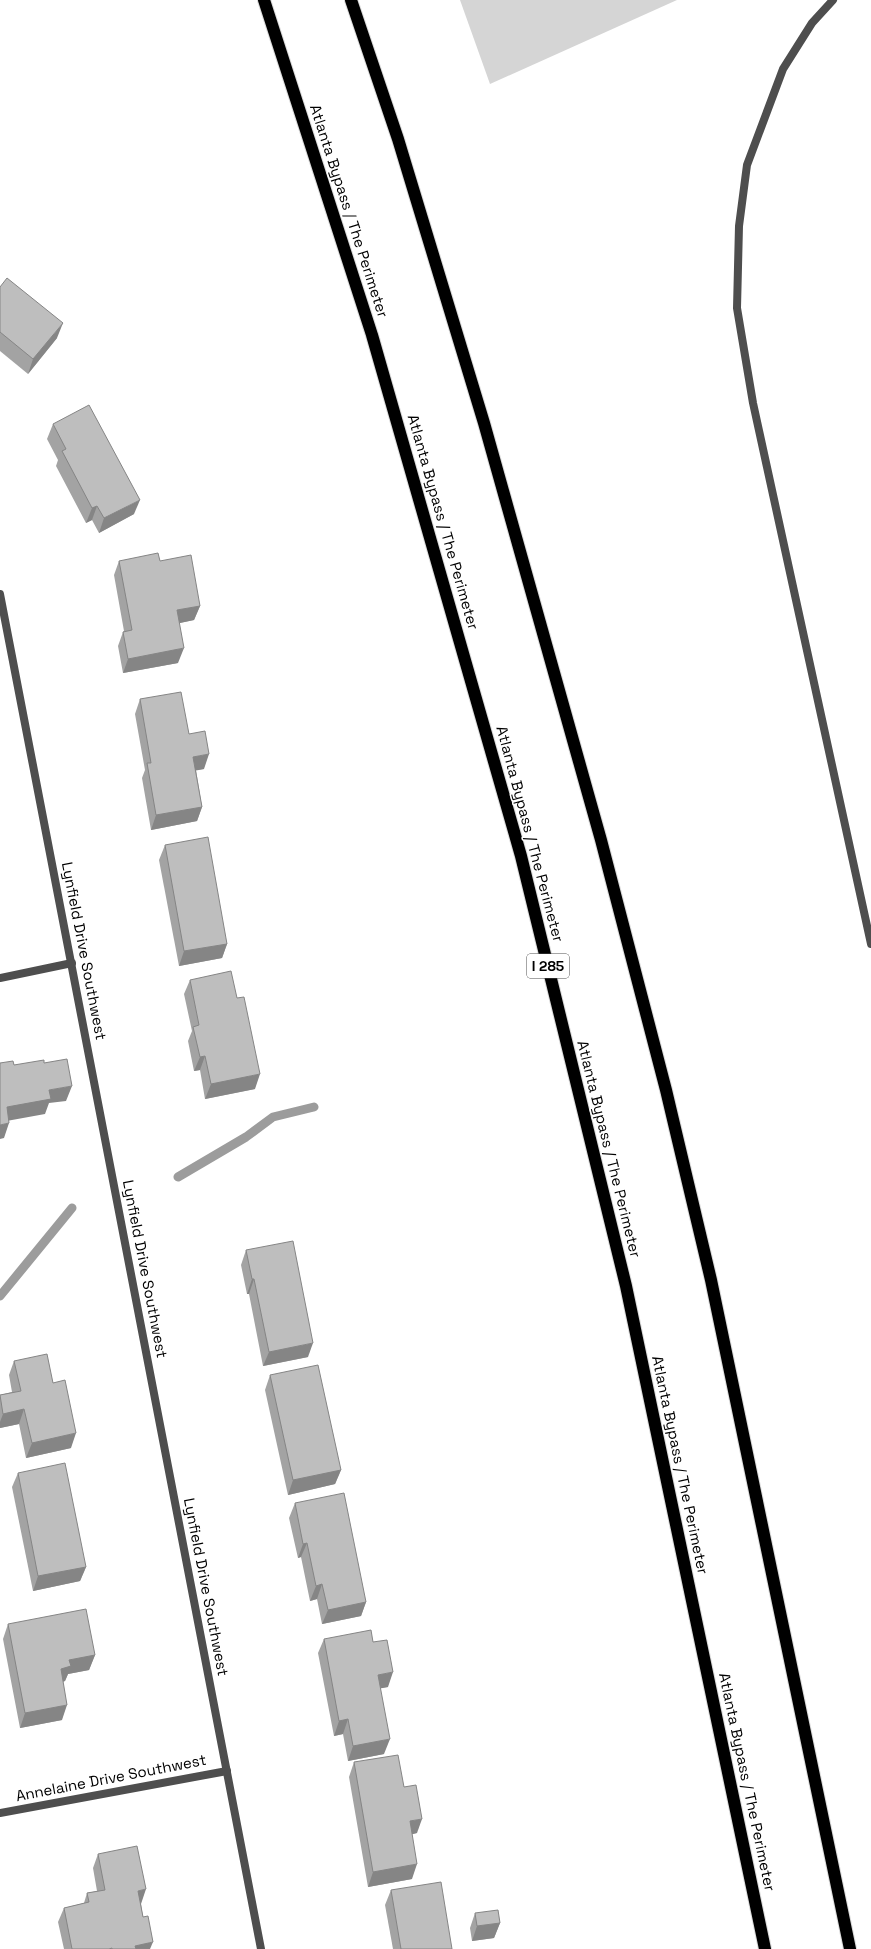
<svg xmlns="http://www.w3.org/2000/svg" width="871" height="1949" font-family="'Space Grotesk',sans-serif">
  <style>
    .green { fill: #d5d5d5 }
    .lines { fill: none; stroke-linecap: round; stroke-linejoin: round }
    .stream { stroke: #9c9c9c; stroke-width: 9 }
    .highway-casing { stroke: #dbdbdb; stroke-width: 14 }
    .street { stroke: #4e4e4e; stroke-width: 8 }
    .highway { stroke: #000; stroke-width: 12 }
    .wall { fill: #a3a3a3 }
    .shaded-wall { fill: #858585 }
    .building { fill: #bebebe; stroke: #858585 }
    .labels { text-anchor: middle; stroke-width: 3; stroke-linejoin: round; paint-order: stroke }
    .shield { fill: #fff; stroke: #4c4c4c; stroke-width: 1 }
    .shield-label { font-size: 14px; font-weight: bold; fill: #000 }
    .street-label { font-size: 15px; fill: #000; stroke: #fff }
  </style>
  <rect width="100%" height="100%" fill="#fff"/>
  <!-- green -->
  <polygon class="green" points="460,0 677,0 490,84"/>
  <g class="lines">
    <!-- stream -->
    <g class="stream">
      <polyline points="178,1177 246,1137 273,1117 314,1107"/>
      <polyline points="0,1296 72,1208"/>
    </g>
    <defs>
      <g id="highway">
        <polyline points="264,0 372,335 521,856 626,1286 765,1949"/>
        <polyline points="351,0 398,139 484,423 601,840 666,1090 711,1280 850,1949"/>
      </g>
    </defs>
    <!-- highway casing -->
    <use href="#highway" class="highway-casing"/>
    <!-- street -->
    <g class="street">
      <polyline points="833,0 812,23 783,69 747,165 739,226 737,308 753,403 871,944"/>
      <polyline points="0,594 261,1949"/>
      <polyline points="0,978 72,963"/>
      <polyline points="0,1813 227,1771"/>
    </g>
    <!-- highway -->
    <use href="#highway" class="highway"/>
  </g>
  <!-- wall -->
  <g class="wall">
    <polygon points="0,287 57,338 28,374 0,351"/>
    <polygon points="53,424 134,514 99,533 92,520 86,523 56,466 58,460 47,439"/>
    <polygon points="119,561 160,561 200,606 194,620 179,623 178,663 123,673 118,646 123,632 124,631 114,575"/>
    <polygon points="140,699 189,734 204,769 196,770 202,807 197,821 151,830 142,778 145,770 135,714"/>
    <polygon points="165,845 227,944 222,958 179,966 159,860"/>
    <polygon points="190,980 255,1089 205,1099 200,1070 194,1071 188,1041 192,1031 184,994"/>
    <polygon points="246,1250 308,1357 263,1366 249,1294 247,1294 241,1265"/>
    <polygon points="14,1361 53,1383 71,1448 26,1458 19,1424 0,1428 0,1395 12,1392 9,1375"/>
    <polygon points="270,1375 341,1470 335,1484 288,1495 265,1390"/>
    <polygon points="18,1473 86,1567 80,1581 33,1591 12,1487"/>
    <polygon points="295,1503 366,1602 361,1616 322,1624 317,1599 310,1601 301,1557 298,1558 289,1518"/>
    <polygon points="8,1624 95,1655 89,1670 68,1674 65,1681 63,1682 62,1720 20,1728 3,1639"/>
    <polygon points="324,1639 373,1642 388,1687 380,1688 384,1754 348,1761 343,1734 334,1736 318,1653"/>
    <polygon points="354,1762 404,1787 417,1833 412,1834 412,1879 368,1887 349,1777"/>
    <polygon points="98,1854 141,1904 143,1917 150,1949 64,1949 58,1922 64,1908 84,1903 87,1893 97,1891 93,1868"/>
    <polygon points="391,1890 452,1949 393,1949 385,1905"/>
    <polygon points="475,1913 500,1923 494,1938 472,1941 470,1928"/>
  </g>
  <!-- shaded-wall -->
  <g class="shaded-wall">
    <polygon points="63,323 57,338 28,374 33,359"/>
    <polygon points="140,500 134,514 99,533 104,518"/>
    <polygon points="97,506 92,520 86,523 92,508"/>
    <polygon points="200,606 194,620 171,625 177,610"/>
    <polygon points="184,648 178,663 123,673 128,659"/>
    <polygon points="209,754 204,769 188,772 193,757"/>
    <polygon points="202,807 197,821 151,830 156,815"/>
    <polygon points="227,944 222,958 179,966 184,951"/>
    <polygon points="205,1056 200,1070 194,1071 200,1057"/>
    <polygon points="260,1074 255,1089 205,1099 211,1084"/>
    <polygon points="72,1086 66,1101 49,1103 45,1114 1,1122 7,1107 49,1090"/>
    <polygon points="9,1123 4,1138 0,1139 0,1125"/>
    <polygon points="252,1279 254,1279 249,1294 247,1294"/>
    <polygon points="313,1343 308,1357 263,1366 269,1352"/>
    <polygon points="24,1409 19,1424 0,1428 0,1422 3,1414"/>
    <polygon points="76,1433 71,1448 26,1458 32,1443"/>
    <polygon points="341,1470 335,1484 288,1495 293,1480"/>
    <polygon points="307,1543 301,1557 298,1558 303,1544"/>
    <polygon points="86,1567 80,1581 33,1591 38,1576"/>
    <polygon points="322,1584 317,1599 310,1601 316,1586"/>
    <polygon points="366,1602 361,1616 322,1624 328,1610"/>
    <polygon points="95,1655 89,1670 68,1674 65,1681 55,1683 61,1669 69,1660"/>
    <polygon points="393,1672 388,1687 372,1690 378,1675"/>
    <polygon points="67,1705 62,1720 20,1728 25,1713"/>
    <polygon points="348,1719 343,1734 334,1736 339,1721"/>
    <polygon points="390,1739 384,1754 348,1761 353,1746"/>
    <polygon points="422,1819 417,1833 405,1836 410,1821"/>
    <polygon points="417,1864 412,1879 368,1887 373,1872"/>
    <polygon points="146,1889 141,1904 133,1906 138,1891"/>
    <polygon points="500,1923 494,1938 472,1941 477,1926"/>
    <polygon points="153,1942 150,1949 134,1949 135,1946"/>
  </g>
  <!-- building -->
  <g class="building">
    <polygon points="7,278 63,323 33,359 0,332 0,287"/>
    <polygon points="89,405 140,500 104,518 97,506 92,508 62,451 66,449 53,424"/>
    <polygon points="158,553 160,561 191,555 200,606 177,610 184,648 128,659 123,632 132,630 119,561"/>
    <polygon points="181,692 189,734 205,731 209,754 193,757 202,807 156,815 147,763 151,763 140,699"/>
    <polygon points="208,837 227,944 184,951 165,845"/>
    <polygon points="231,971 237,998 244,997 260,1074 211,1084 205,1056 200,1057 193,1027 199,1025 190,980"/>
    <polygon points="67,1059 72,1086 49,1090 51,1099 7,1107 9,1123 0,1125 0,1063 13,1061 14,1065 44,1060 44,1063"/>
    <polygon points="293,1241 313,1343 269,1352 254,1279 252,1279 246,1250"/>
    <polygon points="47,1354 53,1383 65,1380 76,1433 32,1443 24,1409 3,1414 0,1395 21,1391 14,1361"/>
    <polygon points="318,1365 341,1470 293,1480 270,1375"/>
    <polygon points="65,1463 86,1567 38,1576 18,1473"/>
    <polygon points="344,1493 366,1602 328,1610 322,1584 316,1586 307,1543 303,1544 295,1503"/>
    <polygon points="86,1609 95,1655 69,1660 71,1666 61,1669 67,1705 25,1713 8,1624"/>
    <polygon points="371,1630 373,1642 387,1640 393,1672 378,1675 390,1739 353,1746 348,1719 339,1721 324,1639"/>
    <polygon points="398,1755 404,1787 416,1785 422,1819 410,1821 417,1864 373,1872 354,1762"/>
    <polygon points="137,1846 146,1889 138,1891 143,1917 148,1916 153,1942 135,1946 136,1949 112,1949 112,1948 109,1949 72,1949 64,1908 89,1902 87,1893 105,1890 98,1854"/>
    <polygon points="441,1882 452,1949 401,1949 391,1890"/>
    <polygon points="498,1910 500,1923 477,1926 475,1913"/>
  </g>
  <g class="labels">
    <!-- shield labels -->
    <rect class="shield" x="527" y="954" width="42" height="24" rx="3"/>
    <g class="shield-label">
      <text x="548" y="971">I 285</text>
    </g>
    <!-- street labels -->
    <g class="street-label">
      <text transform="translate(349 211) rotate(72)" y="5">Atlanta Bypass / The Perimeter</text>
      <text transform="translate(443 522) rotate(74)" y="5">Atlanta Bypass / The Perimeter</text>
      <text transform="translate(530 834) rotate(75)" y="5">Atlanta Bypass / The Perimeter</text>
      <text transform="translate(84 951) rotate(79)" y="5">Lynfield Drive Southwest</text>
      <text transform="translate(609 1149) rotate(76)" y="5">Atlanta Bypass / The Perimeter</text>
      <text transform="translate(145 1269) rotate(79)" y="5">Lynfield Drive Southwest</text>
      <text transform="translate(680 1465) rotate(78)" y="5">Atlanta Bypass / The Perimeter</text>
      <text transform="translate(206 1587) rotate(79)" y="5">Lynfield Drive Southwest</text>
      <text transform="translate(111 1778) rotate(-11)" y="5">Annelaine Drive Southwest</text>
      <text transform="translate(747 1782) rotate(78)" y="5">Atlanta Bypass / The Perimeter</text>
    </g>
  </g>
</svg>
